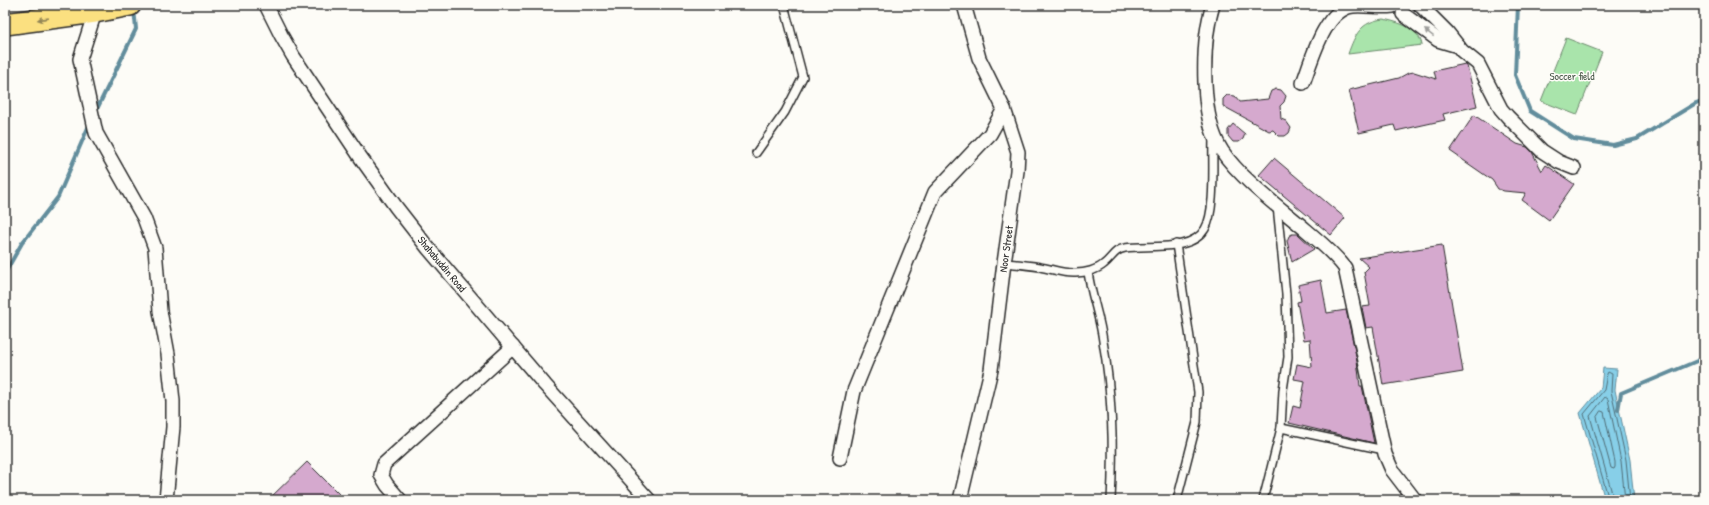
<svg xmlns="http://www.w3.org/2000/svg" width="1709" height="505" font-family="'Patrick Hand',sans-serif">
  <style>
    .green { fill: #a9e4ab; stroke: #6a886b }
    .water { fill: #87cfe8; stroke: #628d9c }
    .lines { fill: none; stroke-linecap: round; stroke-linejoin: round }
    .shore { stroke: #506d77; stroke-width: 1 }
    .stream { stroke: #628d9c; stroke-width: 4 }
    .building { fill: #d5a9ce; stroke: #2b2b2b }
    .lane-casing { stroke: #2b2b2b; stroke-width: 10 }
    .street-casing { stroke: #2b2b2b; stroke-width: 16 }
    .primary-casing { stroke: #2b2b2b; stroke-width: 24 }
    .lane { stroke: #fdfcf7; stroke-width: 7 }
    .street { stroke: #fdfcf7; stroke-width: 13 }
    .primary { stroke: #fbe080; stroke-width: 21 }
    .oneway { fill: #938656 }
    .oneway2 { fill: #9e9e9b }
    .labels { text-anchor: middle; stroke-width: 3; stroke-linejoin: round; paint-order: stroke }
    .park-label { font-size: 11px; fill: #4a594b; stroke: #fdfcf7 }
    .street-label { font-size: 11px; fill: #2b2b2b; stroke: #fdfcf7 }
  </style>
  <rect width="100%" height="100%" fill="#fdfcf7"/>
  <filter id="ink" filterUnits="userSpaceOnUse"><feTurbulence type="fractalNoise" baseFrequency=".025" numOctaves="2"/><feDisplacementMap in="SourceGraphic" scale="8" xChannelSelector="R" yChannelSelector="G"/><feConvolveMatrix kernelMatrix="1 2 1 2 8 2 1 2 1" color-interpolation-filters="sRGB"/></filter>
  <g filter="url(#ink)">
    <!-- green -->
    <g class="green">
      <path d="M1383,19C1398,22 1419,28 1422,45L1348,54C1355,34 1361,22 1383,19Z"/>
      <polygon points="1566,38 1602,52 1577,115 1541,101"/>
    </g>
    <!-- water -->
    <polygon class="water" points="1603,368 1617,369 1615,390 1630,460 1634,500 1605,500 1580,413 1601,388"/>
    <g class="lines">
      <!-- shore -->
      <g class="shore">
        <polygon points="1601,411 1604,412 1615,462 1615,467 1614,469 1611,468 1597,417"/>
        <polyline points="1609,500 1584,414 1604,390 1607,374 1608,372 1612,374 1611,391 1626,460 1630,500"/>
        <polyline points="1614,500 1590,416 1605,397 1608,399 1621,461 1625,500"/>
      </g>
      <!-- stream -->
      <g class="stream">
        <polyline points="1518,5 1515,75 1530,111 1574,139 1613,145 1637,139 1696,103 1704,100"/>
        <polyline points="95,113 136,29 134,9"/>
        <polyline points="5,273 22,243 58,197 90,123"/>
        <polyline points="1618,410 1621,393 1704,358"/>
      </g>
    </g>
    <!-- building -->
    <g class="building">
      <polygon points="1465,64 1467,66 1477,106 1443,114 1445,120 1396,131 1394,125 1359,133 1349,90 1399,78 1408,73 1414,72 1436,79 1434,71"/>
      <polygon points="1276,89 1281,90 1286,96 1284,102 1280,106 1281,119 1286,121 1291,128 1289,133 1285,136 1279,136 1273,130 1269,131 1223,106 1223,99 1227,95 1235,96 1240,102 1268,99 1271,91"/>
      <polygon points="1474,115 1517,144 1527,147 1532,152 1542,171 1546,165 1574,184 1549,220 1522,200 1526,193 1504,191 1498,189 1492,180 1450,151"/>
      <polygon points="1233,124 1245,134 1243,139 1239,142 1233,142 1228,136 1228,130"/>
      <polygon points="1274,158 1345,218 1331,235 1259,175"/>
      <polygon points="1292,234 1298,234 1314,249 1292,262 1287,241 1289,236"/>
      <polygon points="1442,245 1463,372 1383,385 1373,327 1366,328 1362,307 1370,306 1364,272 1369,267 1359,258"/>
      <polygon points="1321,280 1327,313 1346,310 1357,360 1360,386 1362,386 1374,443 1289,423 1293,406 1300,408 1305,381 1294,379 1297,364 1312,367 1310,339 1304,340 1297,302 1301,301 1298,285"/>
      <polygon points="307,462 345,500 268,500"/>
    </g>
    <g class="lines">
      <defs>
        <g id="lane">
          <polyline points="756,153 785,112 803,77 784,5"/>
          <polyline points="1176,244 1198,392 1197,422 1177,500"/>
          <path d="M1004,263C1016,264 1028,265 1040,267C1052,269 1064,274 1076,273C1085,273 1097,270 1104,264C1112,258 1114,250 1125,248C1148,244 1191,253 1205,229C1216,211 1212,161 1213,139"/>
          <path d="M1088,272C1091,295 1100,317 1103,341C1112,393 1114,447 1111,500"/>
          <polyline points="1281,428 1384,450"/>
          <polyline points="1263,500 1281,428 1283,390 1288,357 1286,294 1277,206"/>
        </g>
        <g id="street">
          <polyline points="266,5 281,35 293,56 361,158 396,207 428,248 545,385 649,500"/>
          <path d="M1213,5C1205,30 1204,57 1205,83C1206,106 1209,131 1222,151C1240,178 1280,208 1306,230C1320,242 1334,253 1345,268L1385,454L1392,470L1415,500"/>
          <polyline points="1420,5 1447,32 1462,51 1478,64 1501,109 1508,117 1542,151 1559,162 1574,168"/>
          <polyline points="95,12 80,59 96,133 144,218 155,248 160,311 168,354 173,401 173,427 166,500"/>
          <polyline points="1403,14 1438,40 1458,46"/>
          <path d="M1303,83C1312,59 1325,9 1353,6C1367,5 1380,8 1393,6"/>
          <polyline points="840,458 854,391 935,192 990,134 1004,109"/>
          <polyline points="400,500 387,485 381,475 384,464 513,347"/>
          <polyline points="960,500 991,370 1004,263 1017,171 1018,152 1004,109 979,58 964,5"/>
        </g>
        <polyline id="primary" points="5,24 95,12 130,5"/>
      </defs>
      <!-- lane casing -->
      <use href="#lane" class="lane-casing"/>
      <!-- street casing -->
      <use href="#street" class="street-casing"/>
      <!-- primary casing -->
      <use href="#primary" class="primary-casing"/>
      <!-- lane -->
      <use href="#lane" class="lane"/>
      <!-- street -->
      <use href="#street" class="street"/>
      <!-- primary -->
      <use href="#primary" class="primary"/>
    </g>
    <!-- one-way arrows -->
    <defs><path id="oneway-solid" d="M-6-.8H1V-3.2L6.5 0L1 3.2V.8H-6Z"/></defs>
    <use class="oneway" href="#oneway-solid" transform="translate(43 19) rotate(172)"/>
    <use class="oneway2" href="#oneway-solid" transform="translate(1429 33) rotate(-142)"/>
  </g>
  <g class="labels">
    <!-- park labels -->
    <g class="park-label">
      <text x="1572" y="80">Soccer field</text>
    </g>
    <!-- street labels -->
    <g class="street-label">
      <text transform="translate(1006 249) rotate(-82)" y="4">Noor Street</text>
      <text transform="translate(442 264) rotate(50)" y="4">Shahabuddin Road</text>
    </g>
  </g>
  <!-- margin -->
  <rect width="1709" height="505" fill="none" stroke="#fdfcf7" stroke-width="20"/>
  <rect x="10" y="10" width="1689" height="485" fill="none" stroke="#2b2b2b" stroke-width="1.5" filter="url(#ink)"/>
</svg>
